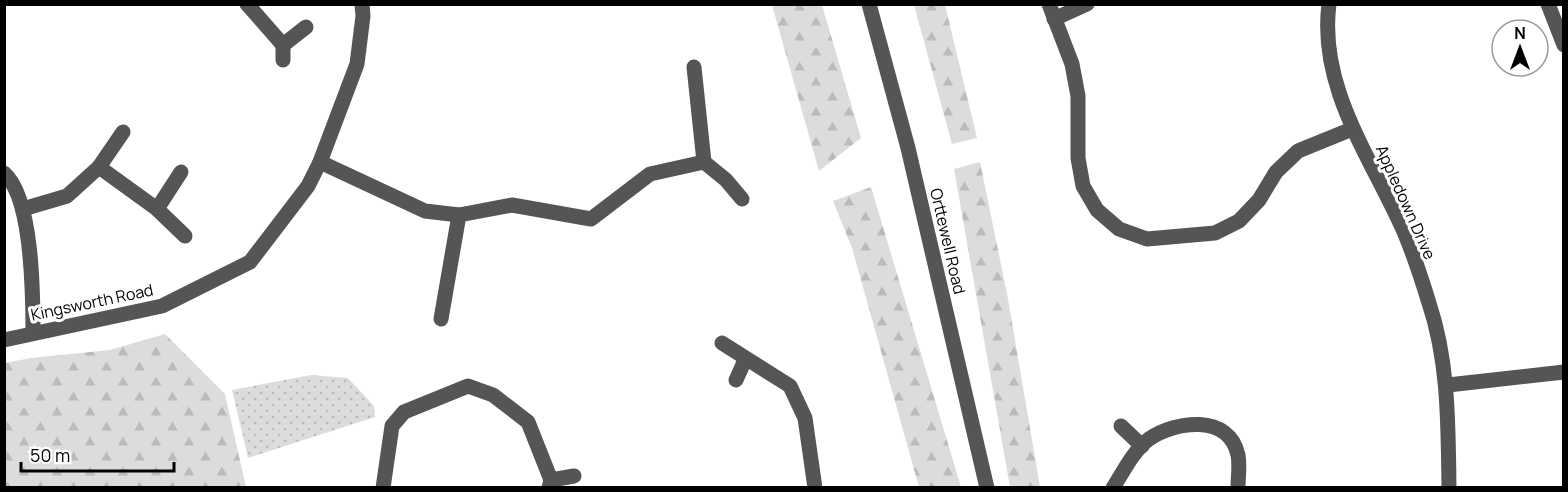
<svg xmlns="http://www.w3.org/2000/svg" width="1568" height="492" font-family="Manrope,sans-serif">
  <style>
    .grass { fill: url(#grass-dots) }
    .forest { fill: url(#forest-firs) }
    .lines { fill: none; stroke-linecap: round; stroke-linejoin: round }
    .minor { stroke: #555; stroke-width: 15 }
    .labels { text-anchor: middle; stroke-width: 6; stroke-linejoin: round; paint-order: stroke }
    .street-label { font-size: 16px; fill: #000; stroke: #fff }
  </style>
  <defs>
    <pattern id="grass-dots" width="8" height="8" patternUnits="userSpaceOnUse" patternTransform="scale(1.5)"><rect width="8" height="8" fill="#dcdcdc"/><path d="M2 2h.1M6 6h.1" fill="none" stroke="#bbb" stroke-width="1.8" stroke-linecap="round"/></pattern>
    <pattern id="forest-firs" width="22" height="20" patternUnits="userSpaceOnUse" patternTransform="scale(1.5)"><rect width="22" height="20" fill="#dcdcdc"/><path d="M5 1l3.5 6h-7zM16 11l3.5 6h-7z" fill="#bbb"/></pattern>
  </defs>
  <rect width="100%" height="100%" fill="#fff"/>
  <!-- grass -->
  <polygon class="grass" points="311,375 348,378 374,406 375,417 248,458 232,390"/>
  <!-- forest -->
  <g class="forest">
    <polygon points="772,5 822,5 861,138 819,171"/>
    <polygon points="914,5 945,5 977,138 952,144"/>
    <polygon points="980,162 1008,299 1040,487 1010,487 954,169"/>
    <polygon points="871,187 961,487 919,487 852,248 833,201"/>
    <polygon points="165,334 225,394 246,487 5,487 5,363 31,358 110,350"/>
  </g>
  <g class="lines">
    <!-- minor -->
    <g class="minor">
      <polyline points="247,4 283,45"/>
      <polyline points="869,4 908,148 987,488"/>
      <polyline points="1049,4 1072,64 1078,96 1078,158 1083,186 1097,210 1119,229 1147,239 1215,233 1239,221 1259,200 1276,172 1298,151 1352,129"/>
      <path d="M1329,4C1318,89 1373,160 1405,234C1414,256 1422,280 1429,303C1449,363 1448,425 1449,488"/>
      <polyline points="1548,4 1564,45"/>
      <polyline points="1054,19 1087,4"/>
      <polyline points="283,60 283,45 306,27"/>
      <polyline points="694,67 704,162 726,180 742,199"/>
      <polyline points="320,162 425,211 459,215 512,205 591,219 650,174 704,162"/>
      <polyline points="99,167 123,132"/>
      <path d="M4,173C33,198 33,296 33,333"/>
      <polyline points="23,209 67,196 99,167 157,209 185,236"/>
      <polyline points="157,209 181,172"/>
      <polyline points="441,319 459,215"/>
      <polyline points="4,340 162,306 250,262 308,186 320,162 357,64 363,16 362,4"/>
      <polyline points="722,343 790,386 805,418 815,488"/>
      <polyline points="736,380 745,360"/>
      <polyline points="1448,385 1564,372"/>
      <polyline points="1121,426 1142,446"/>
      <polyline points="383,488 392,426 404,412 468,386 493,395 528,422 551,480"/>
      <polyline points="549,488 551,480 574,476"/>
      <path d="M1113,488C1123,472 1134,450 1149,439C1175,421 1229,413 1238,455C1240,465 1238,477 1238,488"/>
    </g>
  </g>
  <g class="labels">
    <!-- street labels -->
    <g class="street-label">
      <text transform="translate(1406 202) rotate(66)" y="6">Appledown Drive</text>
      <text transform="translate(948 241) rotate(77)" y="6">Orttewell Road</text>
      <text transform="translate(92 302) rotate(-12)" y="6">Kingsworth Road</text>
    </g>
  </g>
  <!-- border -->
  <rect width="1568" height="492" fill="none" stroke="#000000" stroke-width="12"/>
  <!-- north arrow -->
  <g transform="translate(1520 48)"><circle r="28" fill="#ffffff" stroke="#999999" stroke-width="1.5"/>
  <path d="M0-4.5L10 22L0 15L-10 22Z" fill="#000000"/>
  <text y="-9" font-size="16" font-weight="bold" text-anchor="middle" fill="#000000">N</text>
  </g>
  <!-- scale -->
  <path d="M21 462v9h153v-9" fill="none" stroke="#000000" stroke-width="3"/>
  <text x="30" y="462" font-size="18" fill="#000000" stroke="#ffffff" stroke-width="4.5" paint-order="stroke">50 m</text>
</svg>
